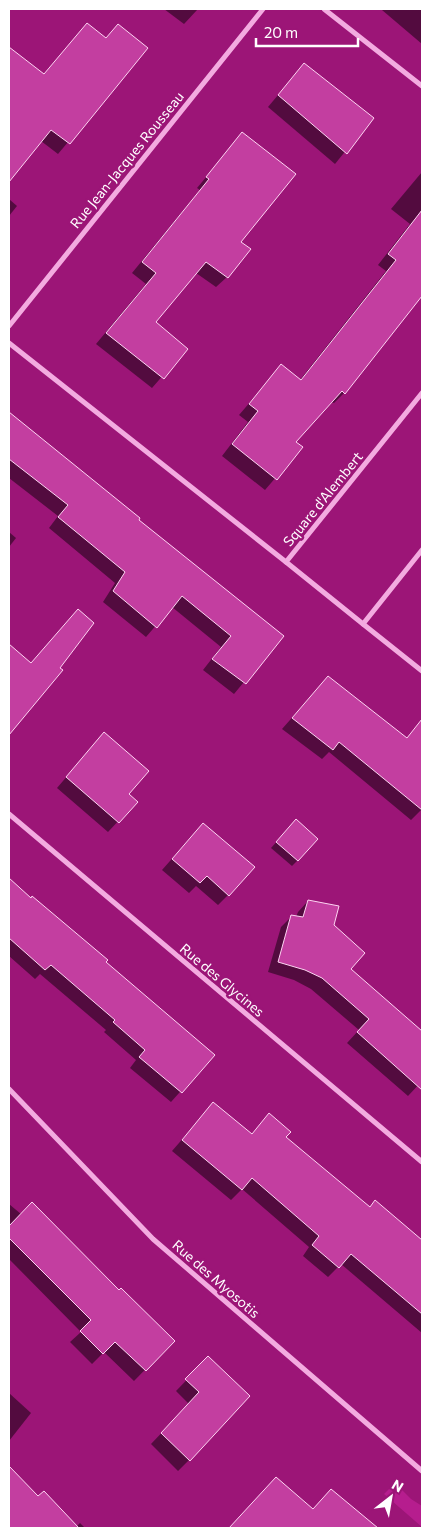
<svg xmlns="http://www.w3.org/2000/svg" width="431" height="1537" font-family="Commissioner,sans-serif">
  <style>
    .green { fill: #b61d8e }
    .shadow { fill: #0007 }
    .building { fill: #c33ea0; stroke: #fdd4f2 }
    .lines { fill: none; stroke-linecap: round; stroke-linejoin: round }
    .street { stroke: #f3abe0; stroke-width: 5 }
    .labels { text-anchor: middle; stroke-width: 5; stroke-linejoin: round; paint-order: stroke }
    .street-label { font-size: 14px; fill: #fff; stroke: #9c1577 }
  </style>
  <rect width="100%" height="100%" fill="#9c1577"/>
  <!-- green -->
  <polygon class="green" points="395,1483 411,1499 422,1506 422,1527 384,1494"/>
  <!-- shadow -->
  <g class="shadow">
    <polygon points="164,9 198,9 184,24"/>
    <polygon points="383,9 422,9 422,44 382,10"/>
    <polygon points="118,25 147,48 58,154 41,141 9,180 9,84 17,74 43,75 105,39"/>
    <polygon points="304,64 372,118 335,164 268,107"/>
    <polygon points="242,134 239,243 227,277 216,287 196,273 154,322 186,349 152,388 96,344 146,284 132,273 200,190 197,188"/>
    <polygon points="422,172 422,294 344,393 334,403 331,402 294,442 301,448 265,490 222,456 248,422 239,415 281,366 300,380 386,271 378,265 410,224 391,209"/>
    <polygon points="9,199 17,206 9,216"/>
    <polygon points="9,413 138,518 137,520 282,636 234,694 203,670 221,647 172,607 146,637 103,602 115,583 49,528 58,516 9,478"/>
    <polygon points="9,532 16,538 9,547"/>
    <polygon points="13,649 30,664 59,668 62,670 9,733 9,653"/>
    <polygon points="328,677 422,752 422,809 411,820 329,752 322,759 282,729"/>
    <polygon points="104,733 128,794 136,802 108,832 57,788"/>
    <polygon points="290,827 298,860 292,866 271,848"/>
    <polygon points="193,835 228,895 218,905 196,886 189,893 162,870"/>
    <polygon points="9,885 213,1055 171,1102 130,1068 136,1060 104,1032 106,1030 40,974 35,979 9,956"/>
    <polygon points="308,901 333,925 349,969 422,1033 422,1081 408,1096 347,1043 359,1030 311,989 294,980 268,972 281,927 292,916 296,917 298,912"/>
    <polygon points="213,1104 251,1135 269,1115 285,1137 369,1208 375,1202 422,1242 422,1333 341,1264 328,1277 303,1256 309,1247 242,1189 231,1200 172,1151"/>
    <polygon points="9,1204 173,1341 134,1381 104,1352 92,1364 70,1342 81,1332 9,1259"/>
    <polygon points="208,1358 189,1460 178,1471 151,1444 189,1404 176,1391"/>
    <polygon points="9,1393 31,1413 9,1441"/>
    <polygon points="9,1468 38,1498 76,1527 80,1523 85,1528 9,1528"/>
    <polygon points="266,1489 313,1510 331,1491 376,1528 230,1528"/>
  </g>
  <!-- building -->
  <g class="building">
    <polygon points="87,23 106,38 118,24 148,48 70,144 51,130 9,182 9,47 44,74"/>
    <polygon points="304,63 374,118 347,154 278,95"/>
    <polygon points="242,132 296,174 241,242 251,249 228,278 206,262 156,322 188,349 164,379 106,333 156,273 142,262 209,179 206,177"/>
    <polygon points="422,210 422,296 345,394 342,391 296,442 303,447 277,480 232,444 258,411 249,404 281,364 301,380 396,260 388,254"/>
    <polygon points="9,412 140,518 139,520 284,636 246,684 212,659 231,636 182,596 157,628 113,591 125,572 58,517 68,505 9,459"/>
    <polygon points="78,609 94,623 60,668 63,670 9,735 9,644 31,663"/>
    <polygon points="328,676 407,738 422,719 422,810 339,742 333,750 292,718"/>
    <polygon points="104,732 149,771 129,794 138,802 119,823 66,777"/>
    <polygon points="296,819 318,839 298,861 276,842"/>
    <polygon points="203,823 255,867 229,896 207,876 200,883 172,859"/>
    <polygon points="9,878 31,898 32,896 108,960 106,962 215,1055 182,1093 139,1057 145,1050 113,1022 115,1020 51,965 45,970 9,938"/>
    <polygon points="308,900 339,906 334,925 365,953 351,969 422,1031 422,1090 357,1032 369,1019 322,978 305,970 278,962 291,915 303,917"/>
    <polygon points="213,1102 252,1134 269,1113 291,1132 286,1137 370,1207 375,1200 422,1240 422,1314 351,1254 339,1268 312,1245 319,1236 252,1178 242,1190 182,1140"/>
    <polygon points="32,1202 119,1290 121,1288 175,1341 146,1371 115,1342 103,1354 80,1331 91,1320 9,1238 9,1226"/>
    <polygon points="208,1356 250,1396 190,1461 161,1433 199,1392 185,1379"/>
    <polygon points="9,1466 38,1496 44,1491 79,1528 9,1528"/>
    <polygon points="276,1477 313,1509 331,1489 378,1528 229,1528"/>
  </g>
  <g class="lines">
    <!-- street -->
    <g class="street">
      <polyline points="324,9 422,86"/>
      <polyline points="9,326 263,9"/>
      <polyline points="9,343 286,562"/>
      <polyline points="422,393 286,562 363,624 422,550"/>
      <polyline points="363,624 422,671"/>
      <polyline points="9,814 422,1162"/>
      <polyline points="9,1089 153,1239 422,1471"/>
    </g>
  </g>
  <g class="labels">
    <!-- street labels -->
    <g class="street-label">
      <text transform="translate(127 160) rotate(-51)" y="5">Rue Jean-Jacques Rousseau</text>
      <text transform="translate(323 499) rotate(-51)" y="5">Square d'Alembert</text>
      <text transform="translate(222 980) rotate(40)" y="5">Rue des Glycines</text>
      <text transform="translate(216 1279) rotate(41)" y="5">Rue des Myosotis</text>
    </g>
  </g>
  <!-- border -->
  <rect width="431" height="1537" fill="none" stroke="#ffffff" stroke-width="20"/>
  <!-- north arrow -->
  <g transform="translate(391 1497) rotate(31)" stroke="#9c1577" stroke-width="4" paint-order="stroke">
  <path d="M0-4L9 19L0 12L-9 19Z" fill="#ffffff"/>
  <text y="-8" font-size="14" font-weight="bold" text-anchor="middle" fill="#ffffff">N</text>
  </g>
  <!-- scale -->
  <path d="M256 38v8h102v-8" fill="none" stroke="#ffffff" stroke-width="2.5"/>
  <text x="264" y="38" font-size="15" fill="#ffffff" stroke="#9c1577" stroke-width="4" paint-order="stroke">20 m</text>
</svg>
